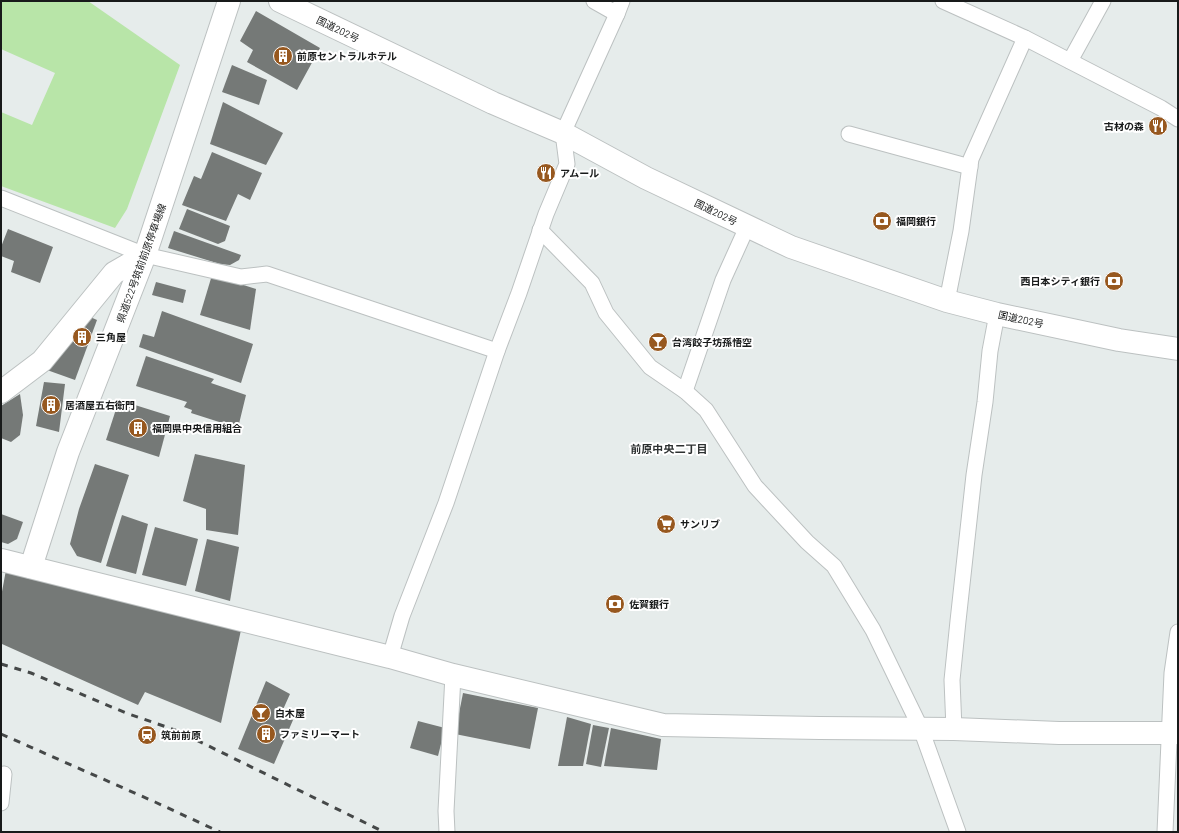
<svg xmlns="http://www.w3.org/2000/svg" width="1179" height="833" font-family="Barlow,'Noto Sans JP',sans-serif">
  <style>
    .green { fill: #b8e5a8 }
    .building { fill: #757977 }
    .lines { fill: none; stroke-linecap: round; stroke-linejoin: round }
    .street-casing { stroke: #bcc1c1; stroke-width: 17 }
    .secondary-casing { stroke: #bcc1c1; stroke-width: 24 }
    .highway-casing { stroke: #bcc1c1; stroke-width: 24 }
    .street { stroke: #fff; stroke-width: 15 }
    .secondary { stroke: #fff; stroke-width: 22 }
    .highway { stroke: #fff; stroke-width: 22 }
    .rail { stroke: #454848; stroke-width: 3; stroke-dasharray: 7 7; stroke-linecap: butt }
    .labels { text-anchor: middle; stroke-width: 4; stroke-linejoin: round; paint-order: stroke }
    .street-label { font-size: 10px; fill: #181a1a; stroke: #fff }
    .poi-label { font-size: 10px; font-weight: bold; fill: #181a1a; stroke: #fff; text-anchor: start }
    .neighbourhood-label { font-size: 11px; font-weight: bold; fill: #2d3131; stroke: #fff }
  </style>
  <rect width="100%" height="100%" fill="#e6eceb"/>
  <!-- green -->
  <polygon class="green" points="1,1 88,1 180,65 127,209 115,228 1,186 1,112 32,125 55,73 1,49"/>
  <!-- building -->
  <g class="building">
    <polygon points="256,11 320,48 297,90 247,62 253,50 240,41"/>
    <polygon points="232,65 267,80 259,105 222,92"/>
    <polygon points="223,102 283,133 266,165 210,144"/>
    <polygon points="212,152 262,173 250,200 238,194 226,221 182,205 194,176 201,179"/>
    <polygon points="187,209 230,226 225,241 218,244 179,229"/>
    <polygon points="8,229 53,247 40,283 11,272 14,261 1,256 1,247"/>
    <polygon points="174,231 241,255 239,260 230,265 220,264 168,248"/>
    <polygon points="212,275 256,289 250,330 200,315"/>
    <polygon points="156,282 186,290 183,303 152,295"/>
    <polygon points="162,311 253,344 241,383 139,347 143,334 154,337"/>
    <polygon points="88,316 97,320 75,380 47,370"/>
    <polygon points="146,356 214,379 211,383 246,395 238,428 191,413 192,410 184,407 187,402 136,386"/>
    <polygon points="44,382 65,384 59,432 36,426"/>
    <polygon points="20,394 23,415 20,435 11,442 1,438 1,406"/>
    <polygon points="119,400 170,416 159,457 106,440"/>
    <polygon points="195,454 245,465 238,535 206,530 206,509 183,501"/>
    <polygon points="95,464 129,475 114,521 101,563 77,556 70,544 79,509"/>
    <polygon points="1,514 23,522 17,539 8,544 1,542"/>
    <polygon points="122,515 148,524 136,574 106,566"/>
    <polygon points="155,527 198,539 186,586 142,575"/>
    <polygon points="207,539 239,547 230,601 195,591"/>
    <polygon points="6,570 241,630 221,723 145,692 138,705 2,644 1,597"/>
    <polygon points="266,681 290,694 281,714 293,720 274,764 238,749"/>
    <polygon points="463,693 538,708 530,749 455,734"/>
    <polygon points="567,717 591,724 583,766 558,766"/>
    <polygon points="418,721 445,728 438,756 410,748"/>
    <polygon points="593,725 609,728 601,767 586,764"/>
    <polygon points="611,728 661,739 657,770 604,766"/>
  </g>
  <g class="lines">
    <defs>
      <g id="street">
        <polyline points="594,1 617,14"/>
        <polyline points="943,1 1025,38 1161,108 1178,119"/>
        <polyline points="1070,61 1103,1"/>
        <polyline points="849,134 970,167"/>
        <polyline points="1,198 145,255 241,277 267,274 497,351"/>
        <polyline points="540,230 592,283 606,313 650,367 685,391 706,410 755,486 807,542 834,566 873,630 921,729 958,832"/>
        <polyline points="947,301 961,231 971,159 1025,38"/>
        <polyline points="685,391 723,280 747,227"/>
        <polyline points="390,657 402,616 446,503 497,351 519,293 546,214 567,164 563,133 617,14 622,1"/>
        <polyline points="954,729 952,680 958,621 974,475 985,402 990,351 997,314"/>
        <polyline points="1,803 4,774"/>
        <polyline points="447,832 446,811 453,675"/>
        <polyline points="1165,832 1172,673 1178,632"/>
      </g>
      <g id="secondary">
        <polyline points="1,392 42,361 114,273 145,255"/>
        <polyline points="1,560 390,657 453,675 663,725 820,728 954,729 1059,733 1178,733"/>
        <polyline points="31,567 68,452 145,255 229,1"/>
      </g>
      <polyline id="highway" points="280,1 493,103 563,133 646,178 791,247 947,301 997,314 1119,340 1178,349"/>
    </defs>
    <!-- street casing -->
    <use href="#street" class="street-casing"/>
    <!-- secondary casing -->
    <use href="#secondary" class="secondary-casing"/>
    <!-- highway casing -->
    <use href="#highway" class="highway-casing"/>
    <!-- street -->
    <use href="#street" class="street"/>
    <!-- secondary -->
    <use href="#secondary" class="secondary"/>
    <!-- highway -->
    <use href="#highway" class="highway"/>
    <!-- rail -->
    <g class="rail">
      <polyline points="1,664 31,673 126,713 178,731 384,832"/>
      <polyline points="1,734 155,802 220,832"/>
    </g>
  </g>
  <!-- icons -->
  <defs>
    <symbol id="building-disc" viewBox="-11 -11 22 22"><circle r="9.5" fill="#97581f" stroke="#fff"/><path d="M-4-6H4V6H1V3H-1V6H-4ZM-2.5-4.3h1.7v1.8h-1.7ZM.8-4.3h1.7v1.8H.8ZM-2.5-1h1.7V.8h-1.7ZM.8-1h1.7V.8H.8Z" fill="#fff"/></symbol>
    <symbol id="restaurant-disc" viewBox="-11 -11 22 22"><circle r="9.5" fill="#97581f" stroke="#fff"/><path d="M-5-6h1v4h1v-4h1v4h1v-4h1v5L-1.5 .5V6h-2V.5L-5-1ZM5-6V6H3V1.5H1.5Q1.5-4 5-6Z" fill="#fff"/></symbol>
    <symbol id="bank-disc" viewBox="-11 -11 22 22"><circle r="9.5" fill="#97581f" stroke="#fff"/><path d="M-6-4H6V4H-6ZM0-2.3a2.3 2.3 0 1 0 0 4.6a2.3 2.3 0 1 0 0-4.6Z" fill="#fff"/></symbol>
    <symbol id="bar-disc" viewBox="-11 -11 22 22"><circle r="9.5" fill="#97581f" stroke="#fff"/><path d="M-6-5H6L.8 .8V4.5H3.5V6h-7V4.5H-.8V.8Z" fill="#fff"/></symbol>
    <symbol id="supermarket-disc" viewBox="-11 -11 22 22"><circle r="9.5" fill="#97581f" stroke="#fff"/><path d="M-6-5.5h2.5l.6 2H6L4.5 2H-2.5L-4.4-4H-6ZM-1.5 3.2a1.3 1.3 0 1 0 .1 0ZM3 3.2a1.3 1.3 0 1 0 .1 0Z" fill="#fff"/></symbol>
    <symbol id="station-disc" viewBox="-11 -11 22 22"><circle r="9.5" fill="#97581f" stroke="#fff"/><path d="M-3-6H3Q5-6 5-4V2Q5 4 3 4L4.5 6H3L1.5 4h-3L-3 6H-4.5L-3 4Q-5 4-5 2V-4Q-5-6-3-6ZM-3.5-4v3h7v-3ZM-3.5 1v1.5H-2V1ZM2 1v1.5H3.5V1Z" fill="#fff"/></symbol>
  </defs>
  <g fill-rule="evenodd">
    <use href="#building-disc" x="272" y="45" width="22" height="22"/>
    <use href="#restaurant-disc" x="1147" y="115" width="22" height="22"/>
    <use href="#restaurant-disc" x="535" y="162" width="22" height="22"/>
    <use href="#bank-disc" x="871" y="210" width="22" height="22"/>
    <use href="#bank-disc" x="1103" y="270" width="22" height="22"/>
    <use href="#building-disc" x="71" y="326" width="22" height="22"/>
    <use href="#bar-disc" x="647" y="331" width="22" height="22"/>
    <use href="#building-disc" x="40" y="394" width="22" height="22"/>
    <use href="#building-disc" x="127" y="417" width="22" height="22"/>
    <use href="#supermarket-disc" x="655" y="513" width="22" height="22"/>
    <use href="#bank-disc" x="604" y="593" width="22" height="22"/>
    <use href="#bar-disc" x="250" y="702" width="22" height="22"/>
    <use href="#building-disc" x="255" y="723" width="22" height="22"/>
    <use href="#station-disc" x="136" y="724" width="22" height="22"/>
  </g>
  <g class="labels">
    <!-- street labels -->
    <g class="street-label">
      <text transform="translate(338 29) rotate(26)" y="4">国道202号</text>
      <text transform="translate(716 212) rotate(26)" y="4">国道202号</text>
      <text transform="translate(141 263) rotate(-70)" y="4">県道522号筑前前原停車場線</text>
      <text transform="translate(1021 319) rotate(12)" y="4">国道202号</text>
    </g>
    <!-- poi labels -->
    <g class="poi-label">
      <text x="297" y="60">前原セントラルホテル</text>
      <text x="1144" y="130" text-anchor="end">古材の森</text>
      <text x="560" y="177">アムール</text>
      <text x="896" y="225">福岡銀行</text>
      <text x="1100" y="285" text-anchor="end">西日本シティ銀行</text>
      <text x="96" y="341">三角屋</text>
      <text x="672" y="346">台湾餃子坊孫悟空</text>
      <text x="65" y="409">居酒屋五右衛門</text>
      <text x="152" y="432">福岡県中央信用組合</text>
      <text x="680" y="528">サンリブ</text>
      <text x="629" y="608">佐賀銀行</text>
      <text x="275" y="717">白木屋</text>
      <text x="280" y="738">ファミリーマート</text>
      <text x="161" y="739">筑前前原</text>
    </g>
    <!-- neighbourhood labels -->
    <g class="neighbourhood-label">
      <text x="669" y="453">前原中央二丁目</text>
    </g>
  </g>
  <!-- border -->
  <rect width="1179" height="833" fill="none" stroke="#181a1a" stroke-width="4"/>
</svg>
